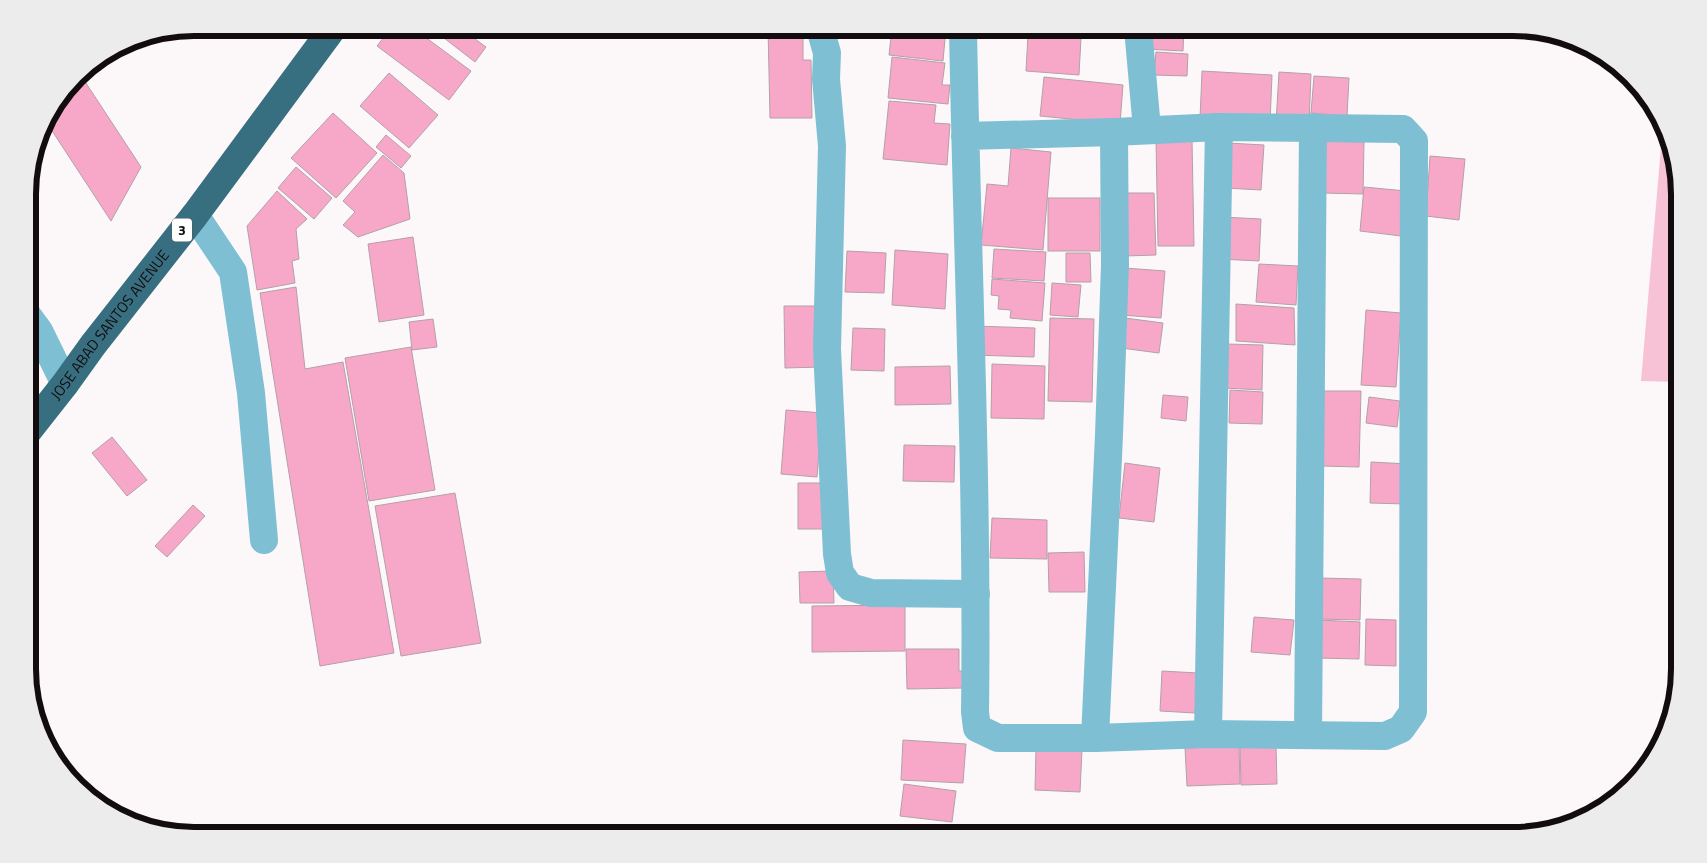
<svg xmlns="http://www.w3.org/2000/svg" width="1707" height="863" font-family="'Titillium Web',sans-serif">
  <style>
    .green { fill: #f7c2d6 }
    .building { fill: #f7a8c8; stroke: #b4a0a7 }
    .lines { fill: none; stroke-linecap: round; stroke-linejoin: round }
    .minor { stroke: #7fbfd4; stroke-width: 28 }
    .highway { stroke: #386f80; stroke-width: 28 }
    .labels { text-anchor: middle; stroke-width: 4.5; stroke-linejoin: round; paint-order: stroke }
    .shield { fill: #fff; stroke: #595556; stroke-width: 1 }
    .shield-label { font-size: 14px; font-weight: bold; fill: #120c0e }
    .street-label { font-size: 15px; fill: #120c0e; stroke: #fff }
    .rim { fill: none; stroke: #120c0e; stroke-width: 6 }
  </style>
  <rect width="100%" height="100%" fill="#fcf8f9"/>
  <!-- green -->
  <polygon class="green" points="1662,135 1678,173 1679,382 1641,381"/>
  <!-- building -->
  <g class="building">
    <polygon points="391,28 413,28 471,71 449,100 377,46"/>
    <polygon points="437,28 460,28 486,47 475,62 435,31"/>
    <polygon points="768,28 803,28 803,60 811,60 812,118 770,118"/>
    <polygon points="892,28 946,28 943,61 889,55"/>
    <polygon points="1145,28 1184,28 1183,51 1144,49"/>
    <polygon points="1028,35 1081,38 1079,75 1026,71"/>
    <polygon points="1156,52 1188,54 1187,76 1154,75"/>
    <polygon points="892,57 945,63 942,85 950,85 948,104 888,98"/>
    <polygon points="1202,71 1272,75 1270,123 1200,119"/>
    <polygon points="1279,72 1311,74 1309,125 1276,123"/>
    <polygon points="389,73 438,115 409,148 360,106"/>
    <polygon points="80,74 141,167 111,221 45,120"/>
    <polygon points="1314,76 1349,78 1347,116 1311,113"/>
    <polygon points="1044,77 1123,85 1120,124 1040,116"/>
    <polygon points="889,101 936,105 934,123 950,124 947,165 883,159"/>
    <polygon points="333,113 377,153 336,198 291,158"/>
    <polygon points="386,135 411,156 401,168 376,147"/>
    <polygon points="1192,140 1194,246 1158,246 1156,141"/>
    <polygon points="1324,141 1364,142 1363,194 1323,193"/>
    <polygon points="1228,143 1264,145 1261,190 1225,188"/>
    <polygon points="1011,148 1051,152 1043,250 981,245 987,184 1008,186"/>
    <polygon points="383,155 404,173 410,219 358,237 343,225 355,212 343,201"/>
    <polygon points="1430,156 1465,159 1459,220 1426,216"/>
    <polygon points="296,167 332,198 314,219 278,188"/>
    <polygon points="1364,187 1406,191 1401,236 1360,231"/>
    <polygon points="277,191 307,219 296,229 299,259 292,261 295,283 257,290 247,226"/>
    <polygon points="1124,193 1154,193 1156,255 1125,256"/>
    <rect x="1048" y="198" width="52" height="53"/>
    <polygon points="1222,217 1261,219 1259,261 1219,259"/>
    <polygon points="413,237 424,315 379,322 368,244"/>
    <polygon points="994,249 1046,252 1044,281 992,278"/>
    <polygon points="895,250 948,254 945,309 892,305"/>
    <polygon points="847,251 886,253 884,293 845,292"/>
    <polygon points="1066,253 1090,253 1091,282 1066,282"/>
    <polygon points="1259,264 1298,266 1296,305 1256,302"/>
    <polygon points="1125,268 1165,271 1161,318 1121,315"/>
    <polygon points="992,279 1045,283 1042,321 1010,318 1011,310 998,309 999,296 991,295"/>
    <polygon points="1052,283 1081,285 1078,317 1050,315"/>
    <polygon points="296,287 305,369 343,362 394,653 320,666 260,293"/>
    <polygon points="1236,304 1294,308 1295,345 1236,341"/>
    <polygon points="784,306 821,306 821,367 785,368"/>
    <polygon points="1366,310 1401,313 1396,387 1361,385"/>
    <polygon points="1050,318 1094,319 1092,402 1048,401"/>
    <polygon points="1125,318 1163,323 1159,353 1121,348"/>
    <polygon points="433,319 437,347 412,350 409,322"/>
    <polygon points="974,326 1035,328 1034,357 973,355"/>
    <polygon points="853,328 885,329 884,371 851,370"/>
    <polygon points="1226,344 1263,345 1262,390 1224,388"/>
    <polygon points="411,347 435,490 369,501 345,358"/>
    <polygon points="992,364 1045,366 1044,419 991,418"/>
    <polygon points="950,366 951,404 895,405 895,367"/>
    <polygon points="1230,390 1263,392 1262,424 1229,423"/>
    <polygon points="1324,391 1361,391 1359,467 1322,466"/>
    <polygon points="1163,395 1188,397 1186,421 1161,418"/>
    <polygon points="1369,397 1400,401 1397,427 1366,423"/>
    <polygon points="786,410 822,413 817,477 781,474"/>
    <polygon points="112,437 147,480 127,496 92,453"/>
    <polygon points="904,445 955,446 954,482 903,481"/>
    <polygon points="1371,462 1408,464 1406,504 1370,503"/>
    <polygon points="1125,463 1160,468 1154,522 1119,518"/>
    <polygon points="798,483 829,483 830,529 798,529"/>
    <polygon points="455,493 481,643 401,656 375,506"/>
    <polygon points="193,505 205,516 167,557 155,546"/>
    <polygon points="992,518 1047,520 1047,559 990,558"/>
    <polygon points="1084,552 1085,592 1049,592 1048,553"/>
    <polygon points="833,571 834,603 800,603 799,572"/>
    <polygon points="1319,578 1361,579 1360,620 1318,619"/>
    <polygon points="905,605 905,651 812,652 812,606"/>
    <polygon points="1254,617 1294,620 1290,655 1251,652"/>
    <polygon points="1366,619 1396,620 1396,666 1365,665"/>
    <polygon points="1318,620 1360,622 1359,659 1317,658"/>
    <polygon points="906,649 959,649 959,671 963,671 963,688 907,689"/>
    <polygon points="1162,671 1198,673 1195,713 1160,711"/>
    <polygon points="903,740 966,744 963,783 901,780"/>
    <polygon points="1276,745 1277,784 1241,785 1240,746"/>
    <polygon points="1239,746 1240,784 1187,786 1185,748"/>
    <polygon points="1036,748 1082,750 1080,792 1035,790"/>
    <polygon points="904,784 956,791 952,822 900,816"/>
  </g>
  <g class="lines">
    <!-- minor -->
    <g class="minor">
      <polyline points="820,28 827,53 826,79 832,146 827,349 837,554 840,573 850,587 871,593 976,594"/>
      <path d="M963,28C967,256 978,484 975,712L977,728L998,738H1095L1208,734L1385,736L1401,729L1413,712L1414,141L1403,129L1219,127L1114,132L965,136"/>
      <polyline points="1138,28 1147,129"/>
      <polyline points="195,215 233,272 251,393 264,540"/>
      <polyline points="28,316 39,331 65,384"/>
      <polyline points="1208,734 1219,127"/>
      <polyline points="1308,735 1313,127"/>
      <polyline points="1095,738 1109,435 1115,265 1114,132"/>
    </g>
    <!-- highway -->
    <path class="highway" id="s1" d="M28,431L65,384L93,345L195,215L333,28"/>
  </g>
  <g class="labels">
    <!-- shield labels -->
    <rect class="shield" x="172" y="218.5" width="20" height="23" rx="4"/>
    <g class="shield-label">
      <text x="182" y="235">3</text>
    </g>
    <!-- street labels -->
    <g class="street-label">
      <text dy="5" stroke="none"><textPath href="#s1" startOffset="134">JOSE ABAD SANTOS AVENUE</textPath></text>
    </g>
  </g>
  <!-- crop -->
  <path d="M0 0H1707V863H0ZM194 36H1513A158 158 0 0 1 1671 194V669A158 158 0 0 1 1513 827H194A158 158 0 0 1 36 669V194A158 158 0 0 1 194 36Z" fill="#ececec" fill-rule="evenodd"/>
  <path class="rim" d="M194 36H1513A158 158 0 0 1 1671 194V669A158 158 0 0 1 1513 827H194A158 158 0 0 1 36 669V194A158 158 0 0 1 194 36Z"/>
</svg>
